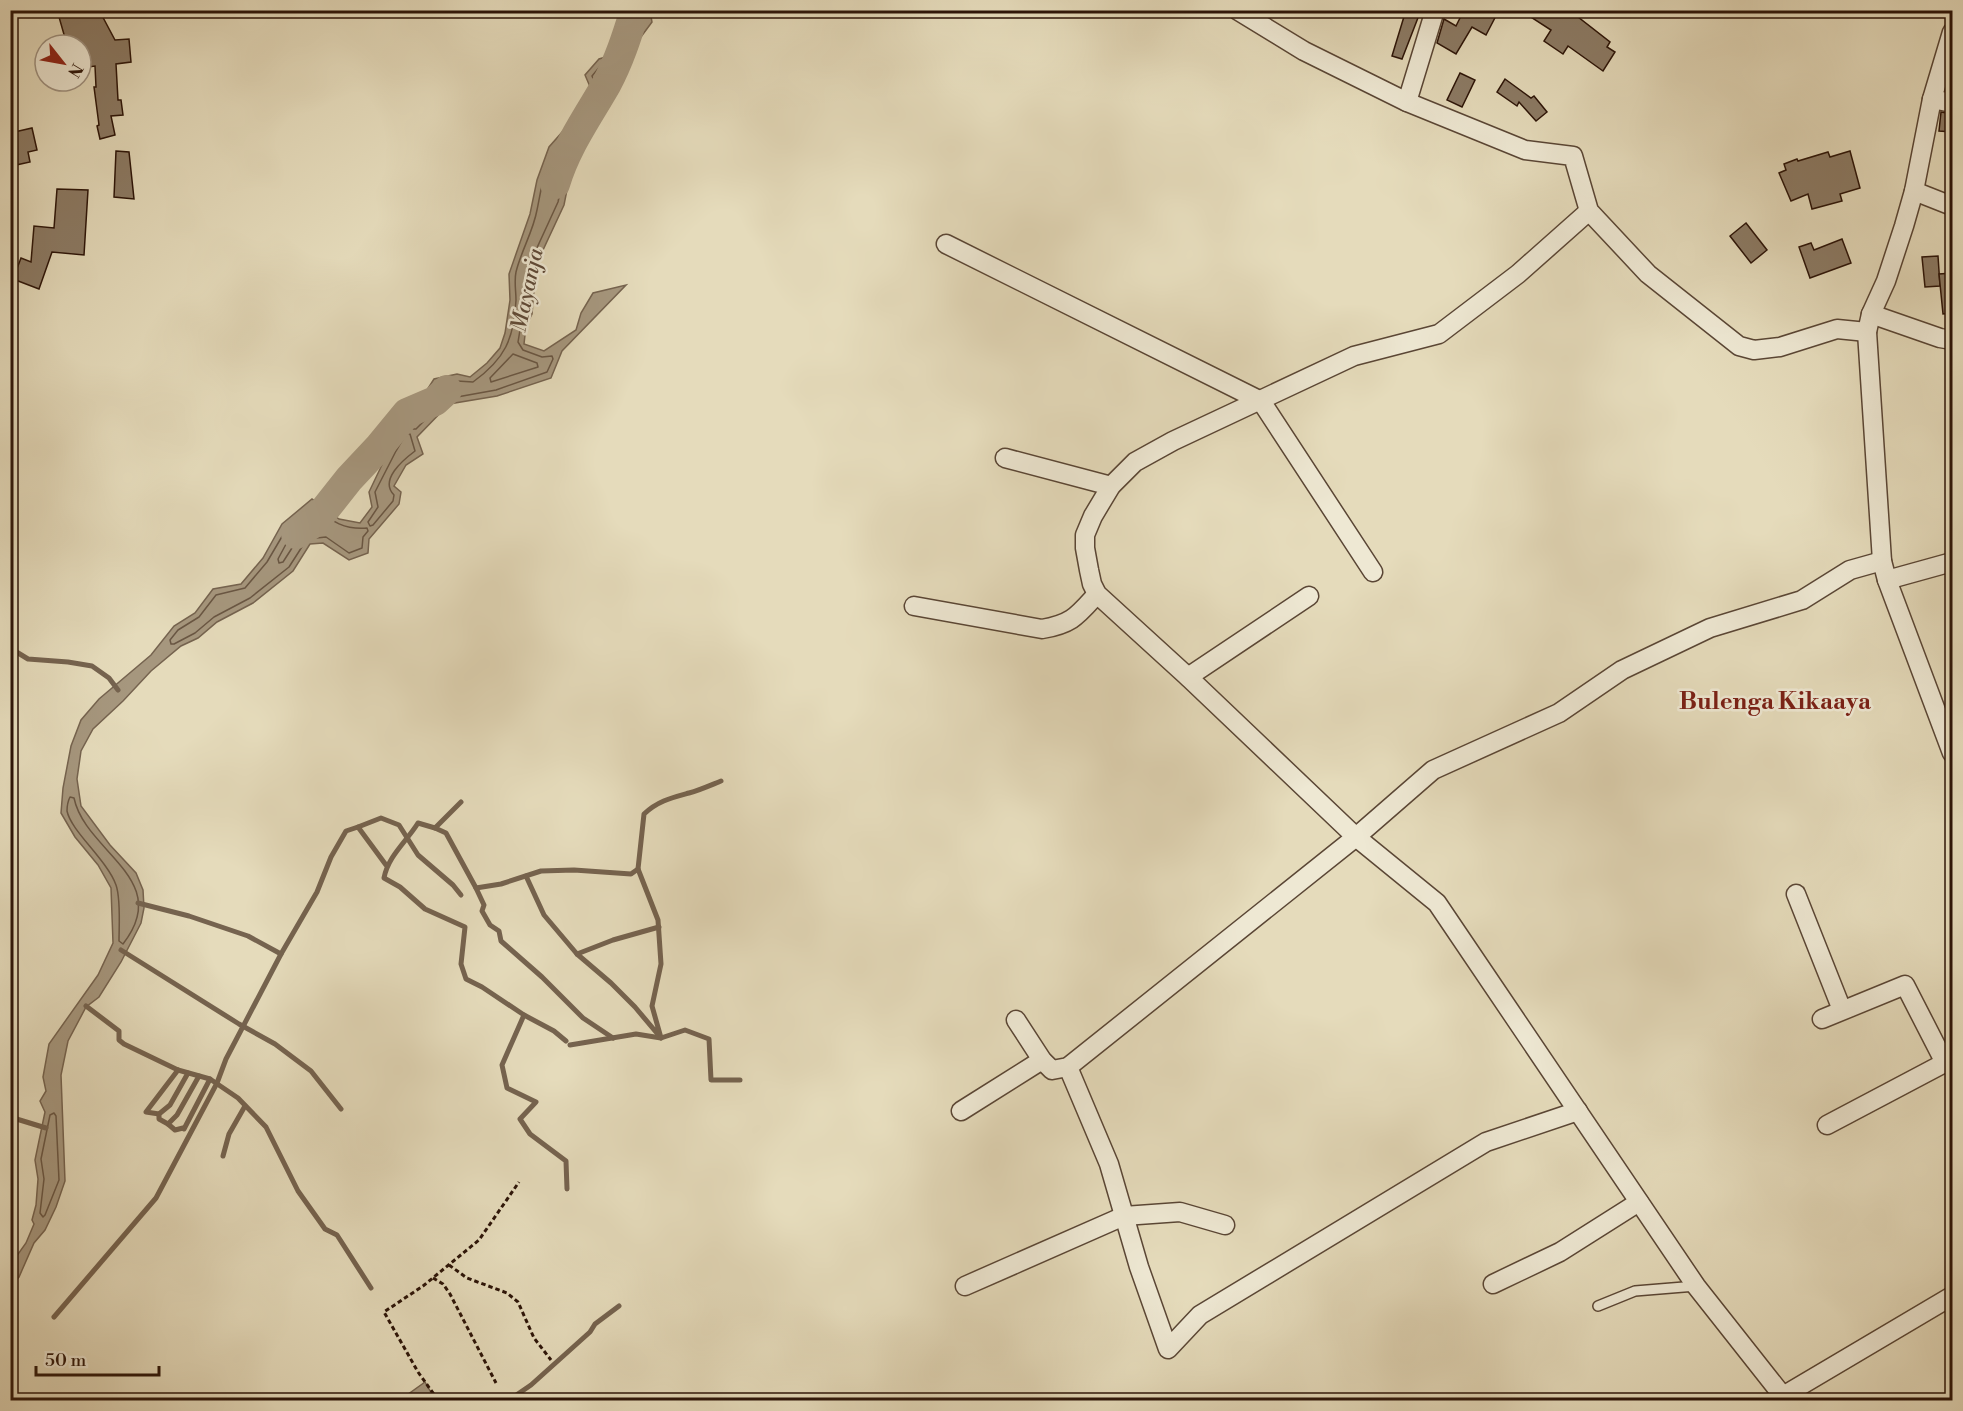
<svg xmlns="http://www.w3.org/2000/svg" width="1963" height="1411" font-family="'Libre Bodoni',serif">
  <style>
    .water { fill: #a6977e; stroke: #75634f; stroke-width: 1.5 }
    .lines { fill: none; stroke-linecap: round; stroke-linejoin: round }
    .shore { stroke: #695643; stroke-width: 1.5 }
    .stream { stroke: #75634f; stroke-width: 5 }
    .river { stroke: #a6977e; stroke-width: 30 }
    .building { fill: #8c7b65; stroke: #2c1408; stroke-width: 1.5 }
    .lane-casing { stroke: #5a4635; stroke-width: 12 }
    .street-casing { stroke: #5a4635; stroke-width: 21 }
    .path { stroke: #2c1408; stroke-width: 3; stroke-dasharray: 4.5 3; stroke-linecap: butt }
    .lane { stroke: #eee8d3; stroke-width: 9 }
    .street { stroke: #eee8d3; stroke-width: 18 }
    .labels { text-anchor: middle; stroke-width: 5; stroke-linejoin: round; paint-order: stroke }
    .water-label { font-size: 22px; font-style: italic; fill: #5d4837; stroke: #eee8d3 }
    .quarter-label { font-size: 24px; font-weight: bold; fill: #7a1f14; stroke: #eee8d3 }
  </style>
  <rect width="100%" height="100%" fill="#e5dbbb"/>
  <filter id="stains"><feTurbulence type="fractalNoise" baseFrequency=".00333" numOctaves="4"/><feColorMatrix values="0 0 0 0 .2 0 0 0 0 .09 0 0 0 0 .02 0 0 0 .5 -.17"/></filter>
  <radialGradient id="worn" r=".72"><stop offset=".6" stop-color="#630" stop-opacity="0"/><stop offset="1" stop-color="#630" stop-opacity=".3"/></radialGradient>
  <!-- water -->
  <g class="water">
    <polygon points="638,11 650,11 652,22 626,57 624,80 613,98 580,118 569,136 571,170 564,205 536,265 532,314 526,326 524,344 544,351 576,330 581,313 593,293 626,285 562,351 551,378 497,396 449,404 417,437 423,454 406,465 394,486 401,492 399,504 369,539 368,553 349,560 323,543 310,544 293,571 253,603 217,622 198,638 181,646 151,671 123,701 93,729 81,751 77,779 81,806 110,845 136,873 143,890 144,908 141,923 121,962 99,997 86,1007 68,1041 61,1075 65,1181 56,1207 45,1230 34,1243 19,1277 15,1282 11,1279 11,1264 26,1243 34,1224 32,1220 36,1205 38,1179 35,1160 45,1112 40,1101 46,1091 43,1077 49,1044 98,975 113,943 111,888 98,865 75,837 61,813 63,788 71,746 81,720 99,699 151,655 174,626 195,613 213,589 241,584 263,558 282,524 312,499 339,519 360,523 372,507 369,492 390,448 434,379 457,374 470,377 487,363 500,348 505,333 510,300 509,274 530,214 537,180 549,147 594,96 585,75 599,59 609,56 639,17"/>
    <polygon points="425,1382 433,1396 430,1400 405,1400 407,1395"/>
  </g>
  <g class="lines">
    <!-- shore -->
    <g class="shore">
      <path d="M616,57L620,60C619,74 617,92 601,97L592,76L602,64L611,62Z"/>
      <path d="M559,145L563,147L565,170L558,202L530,263L526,312L521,324L518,342L523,350L542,357L552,356L553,359L547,372L496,390L446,399L416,429H413L412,425L437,385L457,381L473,382C505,359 514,339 516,300C516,291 514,281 516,272C521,251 533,232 537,210C541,191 545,159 559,145Z"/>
      <polygon points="513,354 537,363 538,367 491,382 490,378"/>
      <path d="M410,434L415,451C403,460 379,480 394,495L393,501L373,525L370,526L368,522L378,507L375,492L396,451L406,434Z"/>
      <path d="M311,508H314C332,521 344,530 367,528L368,531L363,537L362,548L349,553L326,537L307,539L289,567L250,598L214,617L195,633L174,644H171L170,640L178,630L199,617L216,595L245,588L267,562L287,528Z"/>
      <polygon points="311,517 324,524 324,528 307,531 301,534 283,562 279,563 278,559 292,533"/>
      <path d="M70,797L74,798C85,852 174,879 123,944L119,941C119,926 121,899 116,885C107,860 71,831 67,811C67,806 68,801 70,797Z"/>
      <polygon points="54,1113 56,1116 59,1180 45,1215 43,1217 40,1213 44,1179 41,1159 50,1115"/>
    </g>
    <!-- stream -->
    <g class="stream">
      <polyline points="10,648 28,659 68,662 92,666 109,678 118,690"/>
      <path d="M461,802L435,828L418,823C407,841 388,856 384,878L400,887L425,909L465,927L461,964L466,979L482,987L524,1015L502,1065L507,1088L536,1102L520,1119L530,1134L566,1161L567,1189"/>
      <polyline points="358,827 381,818 399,825 418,855 453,885 461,895"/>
      <polyline points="435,828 446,833 476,888 484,905 482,911 490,925 499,931 501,941 542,977 583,1018 613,1038"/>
      <polyline points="526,876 544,915 577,954 611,983 635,1007 661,1038 652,1006 661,964 658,920 638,869"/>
      <path d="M476,888L501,884L541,871L574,870L631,874L638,869L644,814C658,801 671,798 689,793C700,790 711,785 721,781"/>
      <polyline points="138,903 189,916 248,936 281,954 317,892 331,857 346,831 358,827 386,865"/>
      <polyline points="121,950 239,1024 275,1044 311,1071 341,1109"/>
      <polyline points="577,954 613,940 659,927"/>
      <polyline points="86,1006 119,1031 119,1040 124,1044 178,1070 210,1079 238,1098 266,1127 298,1191 325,1229 337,1235 371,1288"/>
      <polyline points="524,1015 554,1031 566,1041"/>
      <polyline points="570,1045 636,1034 661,1038 685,1030 709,1039 711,1080 740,1080"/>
      <polyline points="159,1114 146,1112 178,1070"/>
      <polyline points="10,1117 46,1128"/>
      <polyline points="168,1124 159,1119 159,1114 170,1105 188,1073"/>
      <polyline points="183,1128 175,1130 168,1124 177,1115 199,1076"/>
      <polyline points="184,1129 210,1079"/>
      <polyline points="223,1156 229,1134 245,1106"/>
      <polyline points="54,1317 156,1198 217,1083 226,1059 281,954"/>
      <polyline points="509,1400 531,1385 590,1332 595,1324 619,1306"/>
    </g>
    <!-- river -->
    <g class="river">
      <path d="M555,184C566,147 587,118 606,85C619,61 627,36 635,10"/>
      <polyline points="296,534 315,522 349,479 379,447 407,413 435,401 447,390"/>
    </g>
  </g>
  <!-- building -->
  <g class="building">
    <polygon points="57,10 99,10 115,40 129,39 131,62 116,64 118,100 121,100 123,115 111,116 115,135 100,139 97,126 99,125 94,87 96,87 95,66 81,68 81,45 67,45"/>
    <polygon points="1406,10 1421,10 1402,59 1392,56"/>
    <polygon points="1464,10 1499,10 1486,35 1472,27 1456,54 1437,43 1444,19 1456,26"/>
    <polygon points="1520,10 1569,10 1610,42 1607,47 1615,52 1603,71 1568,46 1563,54 1544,41 1551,30"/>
    <polygon points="1460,73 1475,80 1462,107 1447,100"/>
    <polygon points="1505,79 1531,98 1534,96 1547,112 1536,121 1519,102 1517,106 1497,92"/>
    <polygon points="1941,112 1953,114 1953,132 1939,131"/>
    <polygon points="32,128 37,150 28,152 30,162 16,165 10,133"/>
    <polygon points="116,151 129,152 134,199 114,197"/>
    <polygon points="1850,151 1860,188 1840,194 1842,201 1812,209 1808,194 1791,201 1779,173 1786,170 1784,164 1797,159 1798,161 1828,152 1830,157"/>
    <polygon points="57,189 88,190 84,255 52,252 39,289 13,279 21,258 31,262 34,226 54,228"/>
    <polygon points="1746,223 1767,250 1751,263 1730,236"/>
    <polygon points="1842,239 1851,263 1810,278 1799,247 1811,243 1814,250"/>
    <polygon points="1938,256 1940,286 1925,287 1922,257"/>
    <polygon points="1953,273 1953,313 1943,314 1939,274"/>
  </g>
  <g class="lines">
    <defs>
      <polyline id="lane" points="1598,1306 1635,1291 1696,1286"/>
      <g id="street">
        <polyline points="1237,10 1304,51 1407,102 1525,150 1573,156 1589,211 1648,274 1739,346 1754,350 1780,347 1837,329 1867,332"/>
        <polyline points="1952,32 1932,99 1914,191 1904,226 1886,281 1871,314 1867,332 1882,561 1887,580 1952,753"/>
        <polyline points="1932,99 1952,103"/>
        <polyline points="1407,102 1435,10"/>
        <polyline points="1914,191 1952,206"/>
        <polyline points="1589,211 1518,274 1439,334 1354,356 1173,441 1135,462 1111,486 1093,516 1085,535 1085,548 1089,570 1092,584 1097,594 1188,677 1356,837 1437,903 1696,1286 1786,1400"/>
        <polyline points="946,244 1261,401 1373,572"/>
        <polyline points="1871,314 1940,338 1952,340"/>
        <polyline points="1005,458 1111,486"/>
        <polyline points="1887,580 1952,562"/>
        <path d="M914,606L1042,629C1072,624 1077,616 1097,594"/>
        <polyline points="1188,677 1309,596"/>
        <polyline points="1796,894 1842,1010"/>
        <polyline points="1822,1019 1905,985 1945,1063"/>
        <polyline points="1016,1020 1042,1060 1052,1070 1068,1067 1356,837 1433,770 1559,713 1622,670 1710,628 1802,600 1850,570 1882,561"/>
        <polyline points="1068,1067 1109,1164 1139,1267 1168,1349 1200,1315 1486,1142 1578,1111"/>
        <polyline points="961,1111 1042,1060"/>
        <polyline points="1827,1125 1952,1059"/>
        <polyline points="1493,1284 1560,1252 1639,1202"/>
        <polyline points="965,1286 1124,1216 1180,1212 1225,1225"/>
        <polyline points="1783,1396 1952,1296"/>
      </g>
    </defs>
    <!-- lane casing -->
    <use href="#lane" class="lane-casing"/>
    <!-- street casing -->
    <use href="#street" class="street-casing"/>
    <!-- path -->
    <g class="path">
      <polyline points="449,1265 467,1278 507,1293 518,1302 534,1338 551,1360"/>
      <polyline points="433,1278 443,1284 450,1294 496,1383"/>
      <polyline points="438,1400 418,1372 384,1312 423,1286 479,1240 519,1182"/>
    </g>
    <!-- lane -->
    <use href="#lane" class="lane"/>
    <!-- street -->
    <use href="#street" class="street"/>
  </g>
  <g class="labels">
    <!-- water labels -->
    <g class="water-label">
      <text transform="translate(526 290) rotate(-78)" y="8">Mayanja</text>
    </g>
    <!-- quarter labels -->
    <g class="quarter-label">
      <text x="1775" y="709">Bulenga Kikaaya</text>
    </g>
  </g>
  <!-- margin -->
  <rect width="1963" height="1411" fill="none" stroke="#e5dbbb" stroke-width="36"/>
  <rect x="12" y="12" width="1939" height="1387" fill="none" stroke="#2c1408" stroke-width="3"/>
  <rect x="18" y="18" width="1927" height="1375" fill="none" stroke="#2c1408" stroke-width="1.5"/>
  <!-- north arrow -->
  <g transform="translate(63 63) rotate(121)"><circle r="28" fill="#eee8d3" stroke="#a09382" stroke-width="1.5"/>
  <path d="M0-4.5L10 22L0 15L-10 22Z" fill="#8f2418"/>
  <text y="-9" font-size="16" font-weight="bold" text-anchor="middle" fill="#2c1408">N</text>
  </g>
  <!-- scale -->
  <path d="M36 1366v9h123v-9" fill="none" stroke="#2c1408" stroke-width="3"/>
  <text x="45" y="1366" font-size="18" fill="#2c1408" stroke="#eee8d3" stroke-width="4.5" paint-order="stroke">50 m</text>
  <rect width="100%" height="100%" filter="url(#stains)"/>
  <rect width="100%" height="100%" fill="url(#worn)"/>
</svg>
